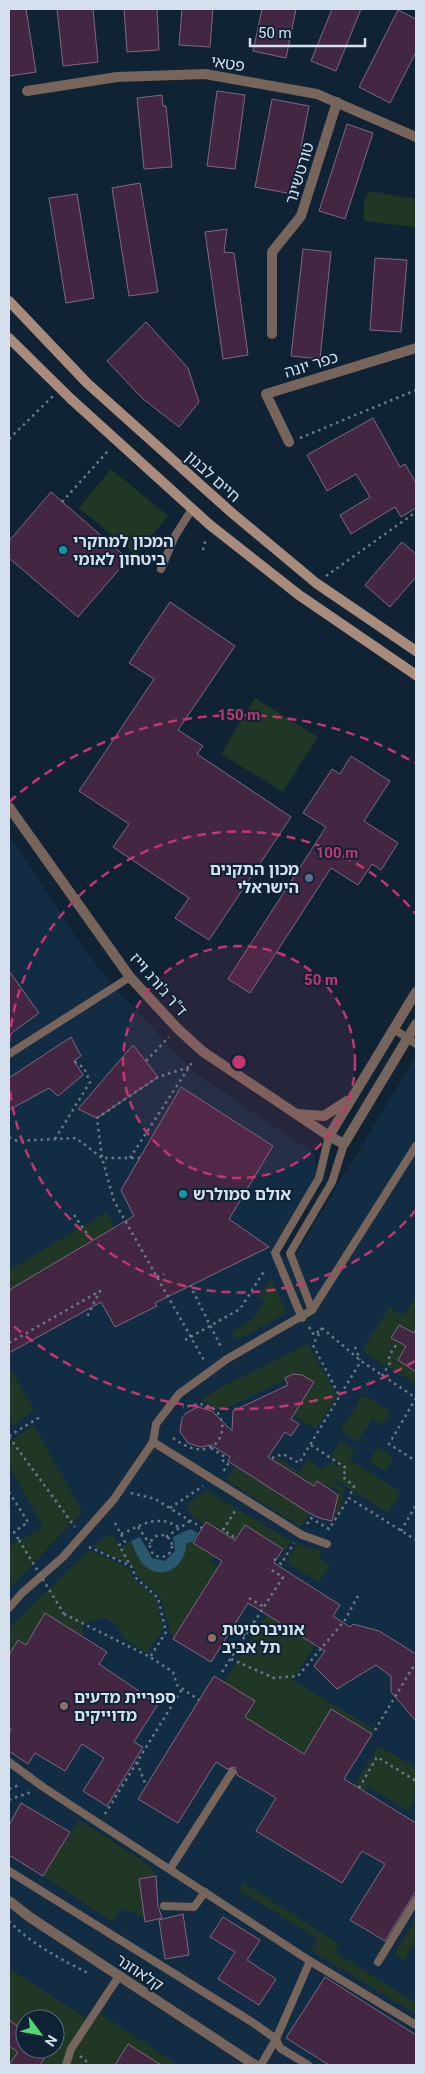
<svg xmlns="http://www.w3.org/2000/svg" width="425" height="2074" font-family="Roboto,'Noto Sans Hebrew',sans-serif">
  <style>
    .built { fill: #122d43; fill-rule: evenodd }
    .green { fill: #1f3724; fill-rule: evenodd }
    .water { fill: #2a586e }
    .building { fill: #422642; stroke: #806980 }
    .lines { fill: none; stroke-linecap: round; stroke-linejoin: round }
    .path { stroke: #6a7a8a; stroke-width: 2.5; stroke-dasharray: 2.5 4; stroke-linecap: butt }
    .service { stroke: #77655b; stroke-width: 8 }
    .minor { stroke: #77655b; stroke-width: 10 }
    .tertiary { stroke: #77655b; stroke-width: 10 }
    .secondary { stroke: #a88b7b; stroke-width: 10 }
    .path-bridge { stroke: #6a7a8a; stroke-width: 2.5; stroke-dasharray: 2.5 4; stroke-linecap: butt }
    .ring { fill: none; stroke: #c53671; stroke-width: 2.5; stroke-dasharray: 9 6 }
    .culture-dot { fill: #0f9aa8; stroke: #0f2335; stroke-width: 2 }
    .service-dot { fill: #5c6f8a; stroke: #0f2335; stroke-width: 2 }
    .education-dot { fill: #8d6e63; stroke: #0f2335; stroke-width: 2 }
    .labels { text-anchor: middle; stroke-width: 4; stroke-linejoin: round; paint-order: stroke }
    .street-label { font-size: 16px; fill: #d4e0ed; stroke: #0f2335 }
    .poi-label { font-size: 16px; font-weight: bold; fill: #d4e0ed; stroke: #0f2335; text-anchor: start }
    .centre { fill: #c53671; stroke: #0f2335; stroke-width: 2.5 }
    .ring-label { font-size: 15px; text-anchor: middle; font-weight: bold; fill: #c53671; stroke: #0f2335; stroke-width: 4; stroke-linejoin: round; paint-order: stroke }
  </style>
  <rect width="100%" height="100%" fill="#0f2335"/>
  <!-- built -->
  <path class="built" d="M9,835L86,952L114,987L194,1072L315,1154L316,1178L270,1256L275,1253L291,1257L296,1254L416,1056V2065H9ZM25,2019H55V2049H25Z"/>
  <!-- green -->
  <g class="green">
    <polygon points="369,191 416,199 415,227 364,221 364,202"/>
    <polygon points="111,469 168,516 136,555 79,508"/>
    <polygon points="255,698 318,737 283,792 221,754"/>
    <polygon points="107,1212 115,1228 9,1290 9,1270"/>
    <polygon points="271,1278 287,1313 236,1340 232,1332 252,1320 266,1300 259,1297"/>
    <polygon points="416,1297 416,1328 414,1332 399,1325 391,1338 406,1347 398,1360 416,1372 416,1384 362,1351 389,1307 404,1316"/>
    <polygon points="308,1344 337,1396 316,1429 293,1415 302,1375 298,1374 220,1411 209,1403 200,1401 219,1388"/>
    <polygon points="9,1366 34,1410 13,1426 9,1418"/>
    <polygon points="363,1395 391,1412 383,1425 372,1419 358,1442 341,1430"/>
    <polygon points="34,1425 82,1512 9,1589 9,1546 43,1527 9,1466 9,1442"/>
    <polygon points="340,1441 355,1450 349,1460 401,1492 388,1513 335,1480 334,1482 344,1489 341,1509 333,1518 339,1491 332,1487 330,1490 318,1482 314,1486 275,1462 278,1458 300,1472 307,1459 323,1470 330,1461 339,1467 341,1465 330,1458"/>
    <polygon points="378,1447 394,1458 385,1471 369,1461"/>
    <polygon points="235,1466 309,1513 301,1527 226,1480"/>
    <polygon points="207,1491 291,1541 286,1550 245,1525 235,1540 192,1516 186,1504"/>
    <polygon points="112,1533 120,1548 131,1541 142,1563 182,1561 186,1543 192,1542 214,1556 210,1562 218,1567 173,1639 160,1596 138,1577 132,1565 92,1546"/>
    <polygon points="297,1544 322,1551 319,1558 330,1565 319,1582 286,1562"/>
    <polygon points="89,1550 129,1568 134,1579 157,1600 163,1629 147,1653 123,1638 118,1626 105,1618 81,1624 85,1638 46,1613 26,1645 18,1640 9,1655 9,1628"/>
    <polygon points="267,1614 315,1645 293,1680 375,1730 372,1734 331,1709 304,1754 245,1717 254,1701 224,1682"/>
    <polygon points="379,1746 416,1768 416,1797 408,1811 368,1786 364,1791 354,1785"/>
    <polygon points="79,1820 149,1865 156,1876 139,1879 145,1918 121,1908 113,1922 43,1876"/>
    <polygon points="244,1883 339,1944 335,1952 416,2003 416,2014 311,1950 318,1939 239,1890"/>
    <polygon points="416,1918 416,1945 414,1943 404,1960 394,1954"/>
    <path d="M9,1968L93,2023L100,2014L178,2065H9ZM25,2019H55V2049H25Z"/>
  </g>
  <!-- water -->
  <path class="water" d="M190,1529L198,1533L192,1542L186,1543C187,1565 164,1582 145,1566C138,1560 135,1549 131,1541L140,1537L152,1558L165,1561L175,1551L173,1537Z"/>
  <!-- building -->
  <g class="building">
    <polygon points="9,9 26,9 36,72 9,76"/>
    <polygon points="57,9 93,9 98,62 63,66"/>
    <polygon points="124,9 157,9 159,50 127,52"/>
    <polygon points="182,9 213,9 210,47 179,45"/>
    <polygon points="262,9 296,9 286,58 253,51"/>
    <polygon points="332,9 361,9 336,71 311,61"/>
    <polygon points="398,10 416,19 416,52 390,103 359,87"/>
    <polygon points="217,91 245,95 235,169 207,166"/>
    <polygon points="162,95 163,106 166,106 172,167 144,169 137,98"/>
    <polygon points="272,99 309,106 292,194 255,187"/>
    <polygon points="347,124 373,133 345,219 319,211"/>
    <polygon points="140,183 158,292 129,296 112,188"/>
    <polygon points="77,194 94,298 66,303 49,198"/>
    <polygon points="227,229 224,252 234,253 248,355 223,359 205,232"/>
    <polygon points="303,249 331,252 320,359 291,356"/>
    <polygon points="375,258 407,260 401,332 370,330"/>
    <polygon points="146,322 188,368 199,402 179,427 142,398 107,361"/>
    <polygon points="373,418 400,467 405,464 416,483 416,508 401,517 395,507 351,534 340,515 370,497 356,474 327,491 307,455"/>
    <polygon points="51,492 128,559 78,617 9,558 9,541"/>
    <polygon points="402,542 416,554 416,577 390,607 365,585"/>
    <polygon points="170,602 235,646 178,730 203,746 197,754 291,817 209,940 175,918 189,898 113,847 129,824 79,791 154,679 129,663"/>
    <polygon points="351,756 390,781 364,821 398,843 381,870 372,864 358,885 331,868 250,993 228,979 326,827 303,813 332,769 340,774"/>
    <polygon points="9,971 39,1013 9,1035"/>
    <polygon points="71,1037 81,1056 74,1061 83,1075 58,1096 49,1088 9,1110 9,1078"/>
    <polygon points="133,1045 158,1077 97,1118 78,1109"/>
    <polygon points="181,1087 273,1146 229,1219 269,1247 155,1303 157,1306 115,1327 101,1302 9,1353 9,1290 134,1216 121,1190"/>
    <polygon points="399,1325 414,1333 416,1328 416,1372 398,1360 406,1346 391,1338"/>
    <polygon points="293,1374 302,1375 314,1382 291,1419 299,1424 291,1436 285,1432 268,1457 314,1486 317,1481 338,1495 332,1521 319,1518 309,1513 228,1461 230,1457 211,1445 201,1447 188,1443 180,1432 182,1418 186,1413 198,1407 212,1411 232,1431 233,1411 288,1385 285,1378"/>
    <polygon points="206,1522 235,1540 245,1525 283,1549 274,1563 340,1605 333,1616 350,1627 353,1624 379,1631 416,1654 416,1721 391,1692 391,1676 376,1665 337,1689 314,1666 325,1651 248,1603 211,1662 173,1639 222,1561 193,1543"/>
    <polygon points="45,1613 107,1652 99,1664 158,1704 134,1742 143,1747 107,1806 83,1791 104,1758 82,1744 65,1771 35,1753 28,1764 9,1751 9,1734 11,1730 9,1726 9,1655 18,1640 26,1645"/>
    <polygon points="214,1676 255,1701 245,1717 304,1754 331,1709 372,1734 344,1779 416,1823 416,1891 385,1941 350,1920 385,1864 362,1851 342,1883 256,1831 276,1798 237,1775 235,1767 227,1769 216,1762 178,1823 138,1799"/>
    <polygon points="21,1803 70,1832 43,1876 9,1855 9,1825"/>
    <polygon points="156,1876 158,1906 162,1918 145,1922 139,1879"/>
    <polygon points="183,1914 189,1955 165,1959 159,1920"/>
    <polygon points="223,1917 260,1940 247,1960 276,1979 259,2005 218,1979 235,1952 210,1937"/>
    <polygon points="325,1977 416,2035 416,2065 329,2065 286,2038"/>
    <polygon points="9,2020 25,2031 25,2049 50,2049 40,2065 9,2065 18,2052 9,2046"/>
    <polygon points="128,2044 161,2065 115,2065"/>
  </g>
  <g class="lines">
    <!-- path -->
    <g class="path">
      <polyline points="300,438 416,390"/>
      <polyline points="9,439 53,396"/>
      <polyline points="62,502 108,451"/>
      <polyline points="203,550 206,538"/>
      <polyline points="326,576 416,512"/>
      <polyline points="146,1061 169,1037"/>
      <polyline points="189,1067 158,1077 97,1118 102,1158 114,1201 205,1362"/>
      <polyline points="9,1137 17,1141 76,1138 102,1158 140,1158"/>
      <polyline points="55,1139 90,1082 84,1068 74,1061"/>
      <polyline points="130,1158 193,1061"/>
      <polyline points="74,1215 92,1241"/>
      <polyline points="157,1277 164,1274"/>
      <polyline points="190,1285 222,1349"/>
      <polyline points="309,1327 314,1335 319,1331"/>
      <polyline points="322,1328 361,1361 416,1398"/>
      <polyline points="322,1328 313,1345 340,1397"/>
      <polyline points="185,1340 240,1309 265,1270"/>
      <polyline points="9,1343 100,1291 87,1317"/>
      <polyline points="355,1347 360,1360"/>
      <polyline points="382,1376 390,1363 389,1356 398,1342"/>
      <polyline points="416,1398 389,1444 416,1461"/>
      <polyline points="9,1436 40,1417"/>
      <polyline points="9,1437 75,1527"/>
      <path d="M173,1438C222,1474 238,1413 205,1405C198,1403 190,1406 183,1407"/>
      <polyline points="311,1445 346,1468 343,1477 354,1486 349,1498 416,1540"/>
      <polyline points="211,1448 225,1457 223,1461 228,1464 223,1472"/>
      <polyline points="272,1458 283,1454 299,1463 361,1361"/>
      <polyline points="9,1492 28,1522 14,1532 19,1540"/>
      <polyline points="131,1493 155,1499 202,1528"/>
      <polyline points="170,1508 203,1486"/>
      <polyline points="115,1523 125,1542 119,1545 130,1565"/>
      <polyline points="307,1524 311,1518 329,1529 349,1498"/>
      <polyline points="138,1527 150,1544"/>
      <polyline points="401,1531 416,1505"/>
      <path d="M121,1534C143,1525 157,1513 180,1528"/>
      <circle cx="161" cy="1546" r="11"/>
      <polyline points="166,1537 190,1521"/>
      <polyline points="234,1537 223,1530 237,1508"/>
      <polyline points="89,1547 131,1566 136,1578 158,1598 166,1632 150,1657"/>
      <polyline points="274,1559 281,1564 294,1543"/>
      <polyline points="249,1598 264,1607"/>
      <polyline points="64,1614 150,1657 173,1672 177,1685 199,1700"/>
      <polyline points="232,1627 246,1636"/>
      <polyline points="231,1659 274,1678 298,1676 345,1620 359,1594"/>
      <polyline points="222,1672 283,1577 268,1568"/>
      <polyline points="375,1730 416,1662"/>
      <polyline points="137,1762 146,1786"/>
      <polyline points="359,1788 377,1757 416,1781"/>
      <polyline points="9,1789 21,1784"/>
      <polyline points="9,1800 31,1792"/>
      <polyline points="105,1814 182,1689"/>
      <path d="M9,1921C31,1944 62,1960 90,1974"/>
      <polyline points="80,2056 91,2065"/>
    </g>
    <!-- service -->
    <g class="service">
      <polyline points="161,569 175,536 192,509"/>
      <polyline points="394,1029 416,1044"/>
      <polyline points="9,1054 130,977"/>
      <polyline points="312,1310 290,1253 332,1182 344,1144"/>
      <polyline points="302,1318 275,1253 319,1178 329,1136"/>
      <polyline points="153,1442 302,1535 327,1544"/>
      <polyline points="9,1608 22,1593 63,1557 114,1499 153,1442 156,1424 179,1394 227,1359 312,1310 416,1146"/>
      <polyline points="9,1762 43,1787 310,1961 276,2039 280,2048 308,2065"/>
      <polyline points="170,1869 232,1772"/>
      <polyline points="9,1871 252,2022 276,2039 261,2065"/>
      <polyline points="164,1906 194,1907 205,1892"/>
      <polyline points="310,1961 416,2025"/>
      <polyline points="378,1962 416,1900"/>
      <polyline points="66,2065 71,2049 119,1976"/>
    </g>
    <!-- minor -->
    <g class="minor">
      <polyline points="27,91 117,77 205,74 317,94 416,137"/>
      <polyline points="272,334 272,252 301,216 337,102"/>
      <polyline points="289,442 266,394 416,348"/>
      <polyline points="9,807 130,977 177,1028 202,1051 329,1136 344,1144 416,1024"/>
      <polyline points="297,1114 324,1116 347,1101"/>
      <polyline points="329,1136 416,992"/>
    </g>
    <!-- tertiary -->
    <polyline class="tertiary" points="9,1901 31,1918 255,2065"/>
    <!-- secondary -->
    <g class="secondary">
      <polyline points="9,301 87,383 232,513 316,583 416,651"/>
      <polyline points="9,338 71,399 210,525 299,595 416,675"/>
    </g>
    <!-- path-bridge -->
    <polyline class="path-bridge" points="19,1540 64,1614"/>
  </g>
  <!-- distance rings -->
  <circle cx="239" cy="1062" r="116" fill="#c53671" fill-opacity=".12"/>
  <g class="ring">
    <circle cx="239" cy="1062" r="116"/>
    <path d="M416 1210A231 231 0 0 1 9 1082M9 1042A231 231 0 0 1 416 914"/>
    <path d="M415 1361A347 347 0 0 1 9 1322M9 802A347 347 0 0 1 415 763"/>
  </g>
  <!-- markers -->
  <g class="culture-dot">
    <circle cx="63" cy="550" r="5"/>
    <circle cx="183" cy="1194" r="5"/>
  </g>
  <circle class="service-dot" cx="309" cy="878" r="5"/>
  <g class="education-dot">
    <circle cx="212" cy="1638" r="5"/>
    <circle cx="64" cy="1706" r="5"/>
  </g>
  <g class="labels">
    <!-- street labels -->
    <g class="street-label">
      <text transform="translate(228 63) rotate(9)" y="6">פטאי</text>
      <text transform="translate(299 173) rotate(-73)" y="6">טורטשינר</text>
      <text transform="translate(311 364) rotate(-17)" y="6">כפר יונה</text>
      <text transform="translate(213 476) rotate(42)" y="6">חיים לבנון</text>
      <text transform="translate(159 984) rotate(49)" y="6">ד"ר ג'ורג וייז</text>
      <text transform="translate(140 1972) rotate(33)" y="6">קלאוזנר</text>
    </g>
    <!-- poi labels -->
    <g class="poi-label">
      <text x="73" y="547">המכון למחקרי<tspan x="73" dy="18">ביטחון לאומי</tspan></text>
      <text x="299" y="875" text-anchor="end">מכון התקנים<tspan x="299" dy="18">הישראלי</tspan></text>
      <text x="193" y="1200">אולם סמולרש</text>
      <text x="222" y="1635">אוניברסיטת<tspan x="222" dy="18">תל אביב</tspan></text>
      <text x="74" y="1703">ספריית מדעים<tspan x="74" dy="18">מדוייקים</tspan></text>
    </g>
  </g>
  <circle cx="239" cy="1062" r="8" class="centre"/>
  <g class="ring-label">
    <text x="239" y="720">150 m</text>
    <text x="337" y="858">100 m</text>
    <text x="321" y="985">50 m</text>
  </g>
  <!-- border -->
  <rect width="425" height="2074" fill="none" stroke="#d4e0ed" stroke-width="20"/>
  <!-- north arrow -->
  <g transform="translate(40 2034) rotate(122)"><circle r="24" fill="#0f2335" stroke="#5e6f7f"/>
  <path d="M0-4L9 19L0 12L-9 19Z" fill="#51d674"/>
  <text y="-8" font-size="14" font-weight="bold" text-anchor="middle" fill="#d4e0ed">N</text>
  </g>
  <!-- scale -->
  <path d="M250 38v8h115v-8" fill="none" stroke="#d4e0ed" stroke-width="2.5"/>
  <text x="258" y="38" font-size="15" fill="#d4e0ed" stroke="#0f2335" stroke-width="4" paint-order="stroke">50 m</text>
</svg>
